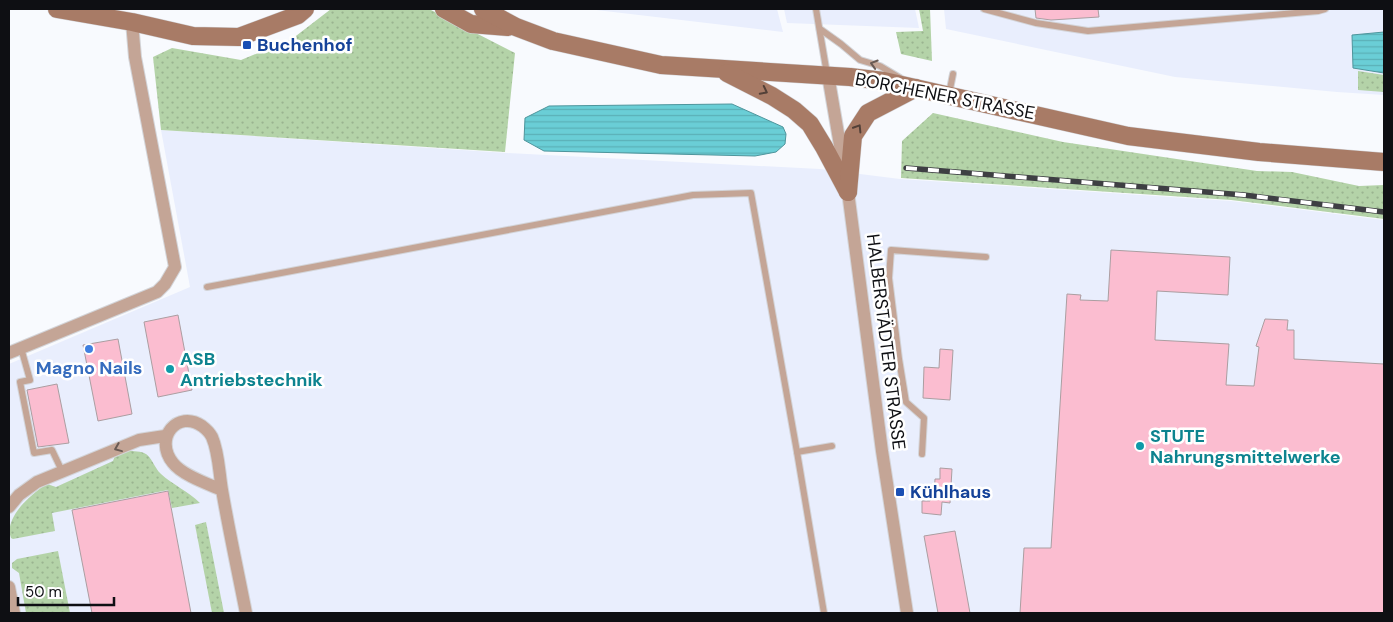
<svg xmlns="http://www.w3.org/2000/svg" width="1393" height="622" font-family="'DM Sans',sans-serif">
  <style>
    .built { fill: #e9eefd }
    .grass { fill: url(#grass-dots) }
    .water { fill: url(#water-rules); stroke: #4e959c }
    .building { fill: #fbbdd0; stroke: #ab9ea1 }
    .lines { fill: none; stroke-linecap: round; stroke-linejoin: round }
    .service-casing { stroke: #d3d4d8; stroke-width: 8 }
    .minor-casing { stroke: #d3d4d8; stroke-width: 14 }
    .secondary-casing { stroke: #d3d4d8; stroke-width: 19 }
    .service { stroke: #c4a596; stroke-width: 6 }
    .minor { stroke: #c4a596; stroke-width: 12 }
    .secondary { stroke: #a87b66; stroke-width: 18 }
    .rail-casing { stroke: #3e3f43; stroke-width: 5.5 }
    .rail { stroke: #fff; stroke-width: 4; stroke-dasharray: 11; stroke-linecap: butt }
    .oneway { stroke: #695a54 }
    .oneway2 { stroke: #534038 }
    .transit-dot { fill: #1a4fb4; stroke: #fff; stroke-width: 2 }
    .shop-dot { fill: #3f7fe0; stroke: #fff; stroke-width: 2 }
    .culture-dot { fill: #0f9aa8; stroke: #fff; stroke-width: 2 }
    .labels { text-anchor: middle; stroke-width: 5; stroke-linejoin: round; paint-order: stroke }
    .transit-label { font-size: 18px; font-weight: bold; fill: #164399; stroke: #fff; text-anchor: start }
    .street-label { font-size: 18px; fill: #0e0f13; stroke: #fff }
    .culture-label { font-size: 18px; font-weight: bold; fill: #0d838f; stroke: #fff; text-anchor: start }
    .shop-label { font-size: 18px; font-weight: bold; fill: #366cbe; stroke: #fff }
  </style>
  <defs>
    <pattern id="grass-dots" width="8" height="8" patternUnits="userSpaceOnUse" patternTransform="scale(1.25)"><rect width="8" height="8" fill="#b4d3a8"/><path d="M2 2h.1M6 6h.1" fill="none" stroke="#9ab490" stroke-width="1.8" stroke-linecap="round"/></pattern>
    <pattern id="water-rules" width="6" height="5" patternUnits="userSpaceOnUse" patternTransform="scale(1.25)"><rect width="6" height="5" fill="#6aced6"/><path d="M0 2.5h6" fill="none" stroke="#5bb0b7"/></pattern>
  </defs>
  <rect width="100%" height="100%" fill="#f8fafe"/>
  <!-- built -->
  <g class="built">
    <polygon points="588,9 777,9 783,32"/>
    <polygon points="784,9 915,9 919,28 787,23"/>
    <polygon points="944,9 1384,9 1384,95 1337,92 1175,77 946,29"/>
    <polygon points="161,130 507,153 820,169 900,179 1231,201 1384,220 1384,613 9,613 9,364 190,287"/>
  </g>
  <!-- grass -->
  <g class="grass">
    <polygon points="331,9 429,9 515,53 505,152 161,130 153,57 172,48 241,60 292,39"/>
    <polygon points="919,9 930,9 932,61 901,54 896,32 923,31"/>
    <polygon points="1358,71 1384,75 1384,92 1358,90"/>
    <polygon points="933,113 1063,142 1257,171 1292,172 1359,186 1384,185 1384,219 1231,200 901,178 902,141"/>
    <path d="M125,451C130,451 139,451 144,453C152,456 154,468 161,474C173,485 188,491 200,503L172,508L168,490L52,513L55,531L13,539L11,538C3,518 32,493 47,484L56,487L113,461L116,453Z"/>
    <polygon points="206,522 224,613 212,613 195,525"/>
    <polygon points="58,551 70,613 26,613 19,573 12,568 12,563 17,559"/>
  </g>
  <!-- water -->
  <g class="water">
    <polygon points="1384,32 1384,73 1353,68 1352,35"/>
    <polygon points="732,104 783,127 786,134 785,144 776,152 755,156 544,151 524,140 525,118 549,106"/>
  </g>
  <!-- building -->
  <g class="building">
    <polygon points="1035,9 1098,9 1099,17 1051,20 1036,18"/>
    <polygon points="1111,250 1230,257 1228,295 1157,291 1155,340 1229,344 1226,385 1254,386 1259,347 1256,346 1265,319 1288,320 1287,330 1294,330 1294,359 1384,364 1384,613 1020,613 1024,548 1051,548 1067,294 1081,295 1080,300 1108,301"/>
    <polygon points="178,315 192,390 158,397 144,322"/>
    <polygon points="118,339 132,414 98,421 83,345"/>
    <polygon points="940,349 953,350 950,400 923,398 924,367 939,368"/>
    <polygon points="57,384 69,443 38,447 27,390"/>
    <polygon points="940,468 952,469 950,503 942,502 941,515 922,513 922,501 930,501 930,496 934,496 935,479 940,479"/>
    <polygon points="168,491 191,613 92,613 72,510"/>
    <polygon points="955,531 970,613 938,613 924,536"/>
  </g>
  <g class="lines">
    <defs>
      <g id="service">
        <polyline points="816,9 827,74"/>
        <polyline points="984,9 1036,23 1088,31 1318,11 1325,9"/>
        <polyline points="820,29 841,44 860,60 880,66 900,78"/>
        <polyline points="949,94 953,74"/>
        <polyline points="207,287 693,195 751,193 797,452 824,613"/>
        <polyline points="21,348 30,380 20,382 34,453 52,450 62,471"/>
        <polyline points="797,452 832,446"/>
        <polyline points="922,454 924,418 906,402 899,359 889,278 891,250 986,257"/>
      </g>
      <g id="minor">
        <polyline points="828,75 848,192 882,451 907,613"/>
        <polyline points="9,353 157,292 165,284 175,267 135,57 132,22"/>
        <path d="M222,490C208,484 182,475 173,463C153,438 178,409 202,426C206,429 210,433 212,437C219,453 219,473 222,490C229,531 238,572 246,613"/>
        <polyline points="9,507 19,495 37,482 139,440 165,436"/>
        <polyline points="9,587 14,613"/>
      </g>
      <g id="secondary">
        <polyline points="57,9 132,22 193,36 239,37 298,15 305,9"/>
        <polyline points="444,9 471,24 508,27"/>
        <polyline points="483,9 516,27 553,41 661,65 850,77 884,81 1128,136 1259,152 1384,162"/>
        <polyline points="727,73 772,96 794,110 810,124 824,147 848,192"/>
        <polyline points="848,192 853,136 868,113 916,88"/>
      </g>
    </defs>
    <!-- service casing -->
    <use href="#service" class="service-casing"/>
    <!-- minor casing -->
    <use href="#minor" class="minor-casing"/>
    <!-- secondary casing -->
    <use href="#secondary" class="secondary-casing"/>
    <!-- service -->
    <use href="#service" class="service"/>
    <!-- minor -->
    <use href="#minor" class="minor"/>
    <!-- secondary -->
    <use href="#secondary" class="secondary"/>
    <defs>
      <polyline id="rail" points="906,168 1244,195 1384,212"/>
    </defs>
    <!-- rail casing -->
    <use href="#rail" class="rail-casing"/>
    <!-- rail -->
    <use href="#rail" class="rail"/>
  </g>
  <!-- one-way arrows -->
  <defs><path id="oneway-chevron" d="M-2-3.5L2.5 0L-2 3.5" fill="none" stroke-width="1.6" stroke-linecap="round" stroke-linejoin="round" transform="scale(1.25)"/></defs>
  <g class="oneway">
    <use href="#oneway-chevron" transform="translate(874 64) rotate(-163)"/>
    <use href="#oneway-chevron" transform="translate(118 448) rotate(158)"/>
  </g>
  <g class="oneway2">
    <use href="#oneway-chevron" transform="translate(764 91) rotate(27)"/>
    <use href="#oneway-chevron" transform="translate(858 128) rotate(-58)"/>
  </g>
  <!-- markers -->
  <g class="transit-dot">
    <rect x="242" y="40" width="10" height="10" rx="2.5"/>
    <rect x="895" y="487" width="10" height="10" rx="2.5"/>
  </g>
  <circle class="shop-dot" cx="89" cy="349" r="5"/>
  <g class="culture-dot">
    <circle cx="170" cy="369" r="5"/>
    <circle cx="1140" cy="446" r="5"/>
  </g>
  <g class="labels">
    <!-- transit labels -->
    <g class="transit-label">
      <text x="257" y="51">Buchenhof</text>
      <text x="910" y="498">Kühlhaus</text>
    </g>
    <!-- street labels -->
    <g class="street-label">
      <text transform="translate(945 96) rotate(11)" y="6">BORCHENER STRASSE</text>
      <text transform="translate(886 342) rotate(83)" y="6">HALBERSTÄDTER STRASSE</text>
    </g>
    <!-- culture labels -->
    <g class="culture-label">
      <text x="180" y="365">ASB<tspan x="180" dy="21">Antriebstechnik</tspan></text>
      <text x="1150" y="442">STUTE<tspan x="1150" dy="21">Nahrungsmittelwerke</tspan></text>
    </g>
    <!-- shop labels -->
    <g class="shop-label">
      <text x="89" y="374">Magno Nails</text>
    </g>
  </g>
  <!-- border -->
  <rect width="1393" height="622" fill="none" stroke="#0e0f13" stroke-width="20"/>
  <!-- scale -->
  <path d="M18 597v8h96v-8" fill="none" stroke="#0e0f13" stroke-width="2.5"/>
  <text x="25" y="597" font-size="15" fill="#0e0f13" stroke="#ffffff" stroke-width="4" paint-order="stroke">50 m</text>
</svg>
